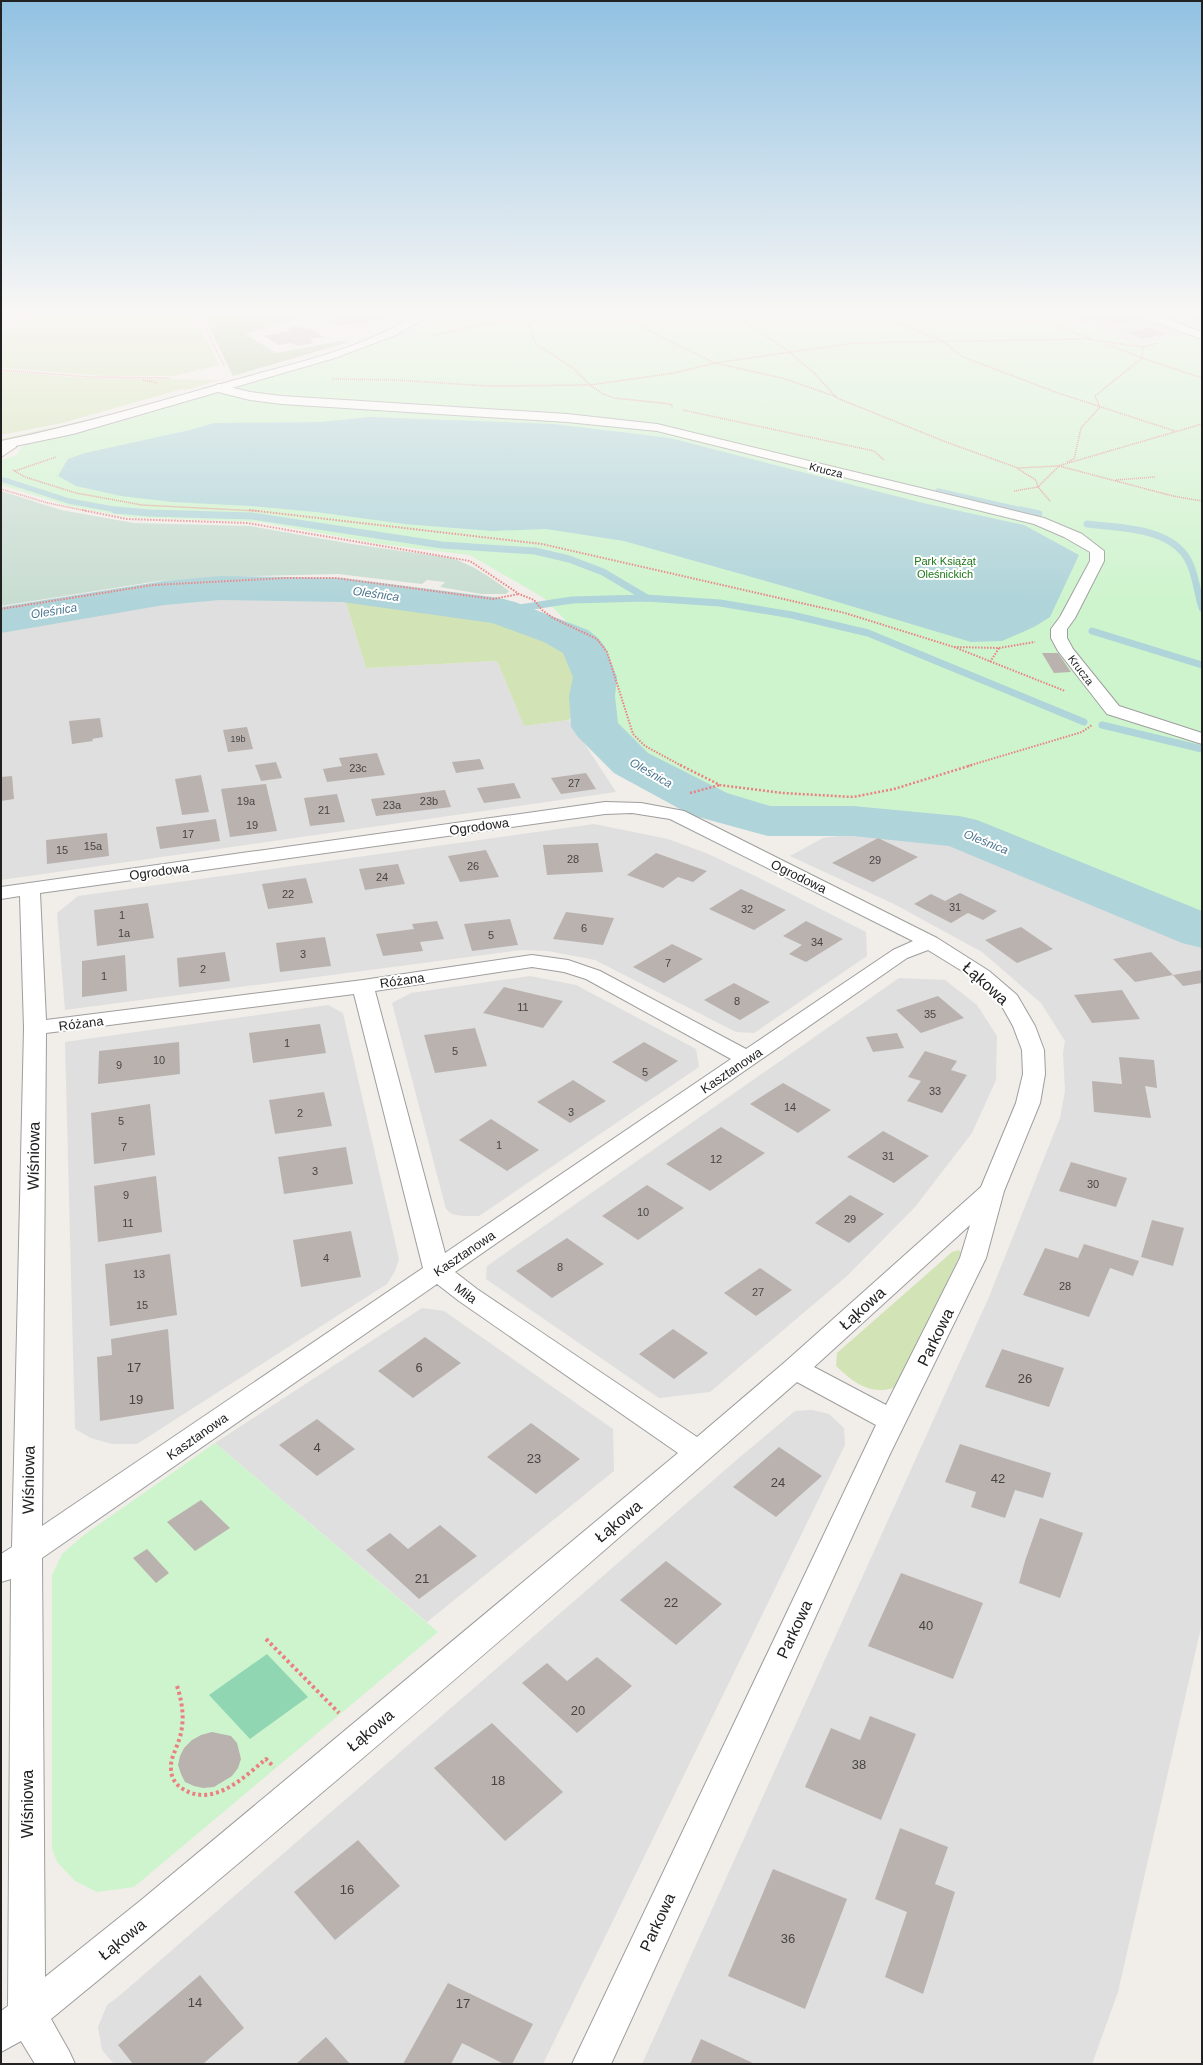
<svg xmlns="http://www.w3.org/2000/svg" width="1203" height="2065" font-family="Helvetica,sans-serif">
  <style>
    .residential { fill: #dfdfdf }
    .grass { fill: #d2e4b6 }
    .forest { fill: #b4cba3 }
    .wetland { fill: #c8ddd1 }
    .park { fill: #cef4cd }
    .pitch { fill: #91d6b3 }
    .water { fill: #afd4d9 }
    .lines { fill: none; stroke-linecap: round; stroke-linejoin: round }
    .stream-far1 { stroke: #afd4d9; stroke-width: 5.5 }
    .stream { stroke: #afd4d9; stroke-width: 7 }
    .river { fill: #afd4d9; fill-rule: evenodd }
    .building { fill: #bab2af }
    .service-casing { stroke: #9e9e9e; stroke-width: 2 }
    .minor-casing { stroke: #9e9e9e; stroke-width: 2 }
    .tertiary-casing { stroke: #9e9e9e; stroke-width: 2 }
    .path-far3 { stroke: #ea8082; stroke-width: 1.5; stroke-dasharray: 1 1; stroke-linecap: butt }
    .path-far2 { stroke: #ea8082; stroke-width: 2; stroke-dasharray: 1.5 1.5; stroke-linecap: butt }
    .path-far1 { stroke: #ea8082; stroke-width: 2.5; stroke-dasharray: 2 2; stroke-linecap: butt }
    .path { stroke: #ea8082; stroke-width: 4; stroke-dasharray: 3 3; stroke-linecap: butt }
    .service { fill: #fff; fill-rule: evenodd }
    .minor { fill: #fff; fill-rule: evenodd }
    .tertiary { fill: #fff; fill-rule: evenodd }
    .labels { text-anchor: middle; stroke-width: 4; stroke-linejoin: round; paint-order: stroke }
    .far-number-label { font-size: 9px; fill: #474544 }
    .far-street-label { font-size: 11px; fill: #212121; stroke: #fff }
    .far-park-label { font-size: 11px; fill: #1d7619; stroke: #fff }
    .number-label { font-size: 11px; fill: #474544 }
    .far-water-label { font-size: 12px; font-style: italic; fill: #4d7790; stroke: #fff }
    .street-label { font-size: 13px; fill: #212121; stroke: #fff }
    .near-number-label { font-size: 13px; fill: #474544 }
    .near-street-label { font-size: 16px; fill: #212121; stroke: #fff }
  </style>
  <rect width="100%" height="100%" fill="#f1ede9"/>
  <!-- residential -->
  <g class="residential">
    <polygon points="1054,312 1202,312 1202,340 1186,335 1137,345"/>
    <polygon points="225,597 345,599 366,668 497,661 524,726 569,720 616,792 1,880 1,627 125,606"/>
    <polygon points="594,824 668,839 706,853 755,876 866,932 867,956 754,1033 736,1032 595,960 548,951 521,950 65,1010 57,913 78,896"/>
    <polygon points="893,829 947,836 1202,946 1202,1623 1118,1992 1092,2064 642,2064 989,1297 1060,1118 1065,1091 1063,1053 1065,1041 1041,1003 982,952 894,904 790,856 823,838"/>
    <polygon points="530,976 576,985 696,1049 699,1067 479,1216 462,1216 452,1214 446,1209 392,1003 411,993"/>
    <polygon points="899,978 945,980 977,1005 997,1036 996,1080 972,1133 915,1207 847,1276 710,1392 659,1398 486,1279 487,1266"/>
    <polygon points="328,1005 343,1013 399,1259 395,1271 387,1284 137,1444 112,1444 91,1438 75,1429 65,1042"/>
    <polygon points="422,1308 444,1311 613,1429 614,1471 427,1622 215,1443"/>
    <polygon points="812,1410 829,1414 844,1428 845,1445 543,2064 114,2064 102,2050 98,2027 107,2005 118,1997 740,1457 795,1411"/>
  </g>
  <!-- grass -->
  <g class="grass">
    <polygon points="1,312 32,312 1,326"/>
    <polygon points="43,312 193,312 219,365 174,376 106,376 1,368 1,332 13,324"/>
    <polygon points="1,371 84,378 219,380 186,390 182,389 62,423 1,435"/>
    <polygon points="119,413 41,433 1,441 1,439"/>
    <path d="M345,599C396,605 532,612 567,648C578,659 579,680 577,694C575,703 574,712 569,720L524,726L497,661L366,668Z"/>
    <path d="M959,1250L961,1253L897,1387C871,1396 855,1384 836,1366L837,1353L952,1252Z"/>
  </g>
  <!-- forest -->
  <polygon class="forest" points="202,312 302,312 298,319 245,334 276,353 341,341 349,342 233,376"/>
  <!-- wetland -->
  <path class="wetland" d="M1,491L61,510L134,523L250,526L352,544L451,558C473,565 490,577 509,591L506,594H481L440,587L445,582L427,580L422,584L338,574L254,576L158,581L1,606Z"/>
  <!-- park -->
  <g class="park">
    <polygon points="435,312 1054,312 1137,345 1186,335 1202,340 1202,923 958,823 761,812 671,777 622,745 607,720 601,682 590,646 544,598 470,555 380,544 260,522 128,517 69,506 1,485 1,460 17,455 22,446 120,422 361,350 415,326"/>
    <polygon points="215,1443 438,1632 134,1887 97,1892 75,1881 57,1862 52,1848 52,1575 62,1554 84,1535"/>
  </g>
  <!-- pitch -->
  <polygon class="pitch" points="267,1654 308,1697 250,1739 209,1695"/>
  <!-- water -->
  <polygon class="water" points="370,417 554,424 670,438 923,503 1024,525 1079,555 1050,617 1034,627 1002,641 971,642 801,591 624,541 546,529 492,531 405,524 316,512 250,506 172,502 121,496 76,486 58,476 68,459 85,453 190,430 214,423 321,422"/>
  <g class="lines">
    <!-- stream-far1 -->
    <g class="stream-far1">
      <polyline points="4,480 69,501 123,511"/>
      <polyline points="938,491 1025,511"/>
    </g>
    <!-- stream -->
    <g class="stream">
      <polyline points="115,510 150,513 252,516 442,545 535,551 569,559 603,572 647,598"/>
      <polyline points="1021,510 1039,514"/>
      <path d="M1087,524C1118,528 1164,527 1185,555C1195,569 1197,592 1202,608"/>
      <polyline points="500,611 572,600 646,598 720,603 792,615 868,633 1084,722"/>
      <polyline points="1092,631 1202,665"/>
      <polyline points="1102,725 1202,749"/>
    </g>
    <!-- river -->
    <polygon class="river" points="220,576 342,578 500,598 515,602 588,630 598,638 605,647 617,677 615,696 618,723 648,753 727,793 770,806 853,806 959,816 977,820 1202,911 1202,948 1182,943 949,846 853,836 768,836 691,815 614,773 578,737 571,727 569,696 573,677 563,653 544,642 492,623 342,602 220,600 164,605 1,633 1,607 164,581"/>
  </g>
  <!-- building -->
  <g class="building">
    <polygon points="376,312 386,317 361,324 355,323 339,325 329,320 358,313 361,314"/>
    <polygon points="1165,312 1192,312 1194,315 1167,315"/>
    <polygon points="1123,317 1136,322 1118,325 1104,320"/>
    <polygon points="300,326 305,329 309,328 324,337 309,339 313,342 313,343 299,346 291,343 278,345 264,336 291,331 287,328"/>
    <polygon points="1151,328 1166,334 1142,339 1127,332"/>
    <polygon points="1042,653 1058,653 1071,672 1054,673"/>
    <polygon points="100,718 103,737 92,739 93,741 72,744 69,721"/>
    <polygon points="247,727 253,749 228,752 223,730"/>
    <polygon points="377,753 385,775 327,782 323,769 342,766 339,758"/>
    <polygon points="480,759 484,769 456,773 452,762"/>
    <polygon points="276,762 282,778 261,781 255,765"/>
    <polygon points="586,773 596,789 561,794 551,778"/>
    <polygon points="201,775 209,812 182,815 175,779"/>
    <polygon points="12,776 14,799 1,801 1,777"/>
    <polygon points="514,783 521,798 484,803 477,788"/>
    <polygon points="266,784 277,831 230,837 221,789"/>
    <polygon points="445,790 451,807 376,816 371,799"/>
    <polygon points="337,794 345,822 310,826 304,798"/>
    <polygon points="216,819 220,841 160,849 156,827"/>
    <polygon points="107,833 109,856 47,864 46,840"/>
    <polygon points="878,838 918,857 873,882 832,863"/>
    <polygon points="598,843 603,872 547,875 543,845"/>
    <polygon points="486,850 499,877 460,882 448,856"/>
    <polygon points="656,853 707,871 693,882 678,877 663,888 627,875"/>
    <polygon points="398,864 405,884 365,890 359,869"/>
    <polygon points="306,878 313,903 268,909 262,884"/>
    <polygon points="741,889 786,910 754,930 709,909"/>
    <polygon points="960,893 997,911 983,920 968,913 951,923 914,904 931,894 945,901"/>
    <polygon points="148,903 154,938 97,946 94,910"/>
    <polygon points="566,912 614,918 603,945 553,939"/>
    <polygon points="510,919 518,945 472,951 464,924"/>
    <polygon points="437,921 444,939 420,942 423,951 383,956 376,934 414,929 412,924"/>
    <polygon points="806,921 843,939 806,962 789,954 802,945 783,936"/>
    <polygon points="1021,927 1053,949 1017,963 985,940"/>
    <polygon points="325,937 331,966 280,972 276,943"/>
    <polygon points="672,944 703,959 664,983 633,967"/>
    <polygon points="225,952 230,981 179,987 177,958"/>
    <polygon points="1151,952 1173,975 1135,982 1113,959"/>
    <polygon points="125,955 127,991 82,997 82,961"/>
    <polygon points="1202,970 1202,983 1183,986 1173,975"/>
    <polygon points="734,983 770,1002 740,1020 704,1000"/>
    <polygon points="504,987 563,1001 543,1028 483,1013"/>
    <polygon points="1122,990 1140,1019 1092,1023 1074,995"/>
    <polygon points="938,996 964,1018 921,1033 896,1010"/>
    <polygon points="320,1024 326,1053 253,1063 249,1033"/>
    <polygon points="475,1028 487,1066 435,1073 424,1035"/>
    <polygon points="897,1033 904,1048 873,1052 866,1037"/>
    <polygon points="179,1042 180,1074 98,1084 99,1051"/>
    <polygon points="644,1042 678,1061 646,1082 612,1062"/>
    <polygon points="925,1051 957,1061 951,1070 967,1075 942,1113 907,1101 921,1081 908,1077"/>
    <polygon points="1119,1057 1154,1060 1157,1088 1145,1086 1151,1118 1094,1112 1092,1081 1122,1084"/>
    <polygon points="573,1080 606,1101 570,1123 537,1102"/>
    <polygon points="783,1083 831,1110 798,1133 750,1104"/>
    <polygon points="324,1092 332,1126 275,1134 269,1100"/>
    <polygon points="150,1104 155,1155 94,1164 91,1113"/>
    <polygon points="491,1119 539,1150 507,1171 459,1140"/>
    <polygon points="721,1127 765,1153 710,1191 666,1164"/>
    <polygon points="883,1131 929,1156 894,1183 847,1157"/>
    <polygon points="346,1147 353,1184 284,1194 278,1157"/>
    <polygon points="1071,1162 1127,1178 1116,1207 1059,1191"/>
    <polygon points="156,1176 162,1232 98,1242 94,1186"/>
    <polygon points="647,1185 684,1208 638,1240 602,1216"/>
    <polygon points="850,1195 884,1214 849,1243 815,1223"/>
    <polygon points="1152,1220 1184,1228 1173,1266 1141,1257"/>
    <polygon points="351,1231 361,1277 301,1287 293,1240"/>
    <polygon points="567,1238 604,1264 552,1298 516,1271"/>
    <polygon points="1084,1244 1139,1261 1133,1276 1110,1268 1089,1317 1023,1295 1045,1248 1078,1258"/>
    <polygon points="170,1254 177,1315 110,1326 105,1264"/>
    <polygon points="760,1268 792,1290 756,1316 724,1293"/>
    <polygon points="168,1329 174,1409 100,1421 97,1357 112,1355 111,1339"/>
    <polygon points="673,1329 708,1353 674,1379 639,1354"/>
    <polygon points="425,1337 461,1363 413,1398 378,1371"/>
    <polygon points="1002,1349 1064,1368 1049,1407 985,1387"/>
    <polygon points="317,1419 355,1449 317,1476 279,1445"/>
    <polygon points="531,1423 580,1459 536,1494 487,1457"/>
    <polygon points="960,1444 1051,1473 1043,1498 1015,1490 1005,1518 971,1507 976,1492 945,1482"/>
    <polygon points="779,1447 822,1476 776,1517 733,1487"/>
    <polygon points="201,1500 230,1528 195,1551 167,1522"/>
    <polygon points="1040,1518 1083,1533 1060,1598 1019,1583 1025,1561"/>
    <polygon points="440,1525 477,1556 419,1599 366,1550 390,1533 408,1549"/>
    <polygon points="147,1549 169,1573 156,1583 133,1558"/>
    <polygon points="666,1561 722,1604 676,1645 620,1600"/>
    <polygon points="901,1573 983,1603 953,1679 868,1646"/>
    <polygon points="597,1657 632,1686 577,1733 522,1683 547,1663 567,1681"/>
    <polygon points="870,1716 916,1734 881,1820 805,1787 831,1728 860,1740"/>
    <polygon points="492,1723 563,1792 505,1841 434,1768"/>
    <polygon points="212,1732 231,1736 237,1743 241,1759 238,1768 232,1776 214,1787 203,1788 194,1786 185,1782 181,1774 178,1765 180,1756 184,1748 192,1740 201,1735"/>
    <polygon points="900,1828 948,1847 935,1884 955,1892 923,1994 885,1977 907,1912 875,1899"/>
    <polygon points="358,1840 400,1886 335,1940 294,1892"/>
    <polygon points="773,1869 847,1899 805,2009 728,1976"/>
    <polygon points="200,1975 244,2028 203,2064 133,2064 118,2045"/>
    <polygon points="448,1983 533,2024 512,2064 504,2064 462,2043 451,2064 403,2064"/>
    <polygon points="326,2037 350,2064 296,2064"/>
    <polygon points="701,2039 755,2064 690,2064"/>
  </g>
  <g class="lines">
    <defs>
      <polygon id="service" points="11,440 15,441 16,447 1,457 1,449 6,446 7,441"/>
      <g id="minor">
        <polygon points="1132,312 1147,312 1202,332 1202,339 1133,314"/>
        <polygon points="218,384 250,392 282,396 567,414 657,424 1044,518 1082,534 1104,551 1104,561 1075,618 1067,629 1067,638 1073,649 1119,706 1202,733 1202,744 1107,714 1058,651 1051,638 1051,629 1060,617 1090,561 1090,552 1064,537 1034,524 657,431 567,422 282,404 250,400 214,391 212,388"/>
        <path d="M605,802L641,803L684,811L937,938L989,971L1017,995L1035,1026L1044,1050L1045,1074L1040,1103L1004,1191L986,1258L889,1456L611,2064H572L876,1425L797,1382C551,1598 303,1812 51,2019L69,2051L75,2064H35L21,2041L1,2052V2011L8,2006L11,1579L1,1582V1554L12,1547L24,1028L20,896L1,899V887ZM632,813L670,819L913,941L893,950L746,1049L600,971L568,960L532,955L363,980L46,1020L40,893L605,814ZM928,950L975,979L1000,1003L1013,1026L1022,1050L1023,1074L1016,1103L981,1187L785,1362L697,1437L477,1289L455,1272L907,958ZM532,967L564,972L586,979L731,1059L445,1253L375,991ZM354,994L423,1268L42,1526L46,1033ZM970,1225L960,1258L886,1405L814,1367ZM437,1284L459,1301L678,1453L140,1901L45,1977L42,1558Z"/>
      </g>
      <path id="tertiary" d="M419,312H431L419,322L396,335L335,358L73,434L1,449V441C80,425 157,402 235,380C298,362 365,349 419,312Z"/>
    </defs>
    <!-- service casing -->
    <use href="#service" class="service-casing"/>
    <!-- minor casing -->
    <use href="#minor" class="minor-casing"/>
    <!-- tertiary casing -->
    <use href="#tertiary" class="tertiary-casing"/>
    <!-- path-far3 -->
    <g class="path-far3">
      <polyline points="197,312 224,365"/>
      <polyline points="523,312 536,344 573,368 590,385 603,394 614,398 671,404 673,408"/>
      <polyline points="617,312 663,338 715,363 782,378 837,397"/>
      <polyline points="738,312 741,319 789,352 814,373 837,398 946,442 1018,468 1058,466 1202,424"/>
      <polyline points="871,312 942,341 963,357 1058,393 1175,431"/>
      <polyline points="1015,312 1092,339"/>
      <polyline points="1,329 38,312"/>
      <polyline points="431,337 450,331 554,312"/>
      <polyline points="1158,343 1143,347 1142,358 1202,378"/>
      <polyline points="1,370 90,377 170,378"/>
      <polyline points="332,379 396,380 488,386 590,385 674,373 715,363 854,343 1085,339 1143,347"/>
      <polyline points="143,380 158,383"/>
      <polyline points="683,410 874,451 884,460"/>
      <polyline points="1067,462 1074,459 1081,428 1100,407 1095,396 1142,358 1106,344"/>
      <polyline points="1059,466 1173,496 1202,501"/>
      <polyline points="13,470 25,477 76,493 142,505 258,511"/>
      <polyline points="15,471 56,457"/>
      <polyline points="1116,480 1155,477"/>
      <polyline points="1,489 48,503 87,511"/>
      <polyline points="1014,491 1038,487 1036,480 1018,469"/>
      <polyline points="1050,501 1038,487 1059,466"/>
    </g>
    <!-- path-far2 -->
    <g class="path-far2">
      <polyline points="82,510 127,519 247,523 470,561 519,594 534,600 542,610 553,618 597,639 607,652 633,734 645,746 682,766"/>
      <polyline points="249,510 542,544 845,613 954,647 999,648 1035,642"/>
      <polyline points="1,609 153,585 286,578 336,578 493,599 519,594"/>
      <polyline points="954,647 1065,691"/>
      <polyline points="990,662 999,648"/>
      <polyline points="968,766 1082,732 1092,725"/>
    </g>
    <!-- path-far1 -->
    <g class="path-far1">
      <polyline points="680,765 720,785 783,793 853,797 894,789 972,765"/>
      <polyline points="690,793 720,785"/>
    </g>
    <!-- path -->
    <g class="path">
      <polyline points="266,1639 339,1713"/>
      <path d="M177,1686C183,1704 185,1722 179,1740C176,1750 170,1759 171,1769C171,1778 176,1785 183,1789C214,1808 244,1777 266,1759L274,1767"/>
    </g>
    <!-- service -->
    <use href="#service" class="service"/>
    <!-- minor -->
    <use href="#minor" class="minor"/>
    <!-- tertiary -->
    <use href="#tertiary" class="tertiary"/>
  </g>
  <!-- sky -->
  <linearGradient id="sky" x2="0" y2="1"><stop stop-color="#91c1e2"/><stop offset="0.52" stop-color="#f9f7f5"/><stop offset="1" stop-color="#f9f7f5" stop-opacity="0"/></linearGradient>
  <rect width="1203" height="601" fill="url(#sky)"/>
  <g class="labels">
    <!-- far-number labels -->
    <g class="far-number-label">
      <text x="238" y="742">19b</text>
    </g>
    <!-- far-street labels -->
    <g class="far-street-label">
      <text transform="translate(826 470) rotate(14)" y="4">Krucza</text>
      <text transform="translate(1081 670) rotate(53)" y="4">Krucza</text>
    </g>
    <!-- far-park labels -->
    <g class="far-park-label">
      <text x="945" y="565">Park Książąt<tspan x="945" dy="13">Oleśnickich</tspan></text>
    </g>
    <!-- number labels -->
    <g class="number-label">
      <text x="358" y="772">23c</text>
      <text x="574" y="787">27</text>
      <text x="246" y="805">19a</text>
      <text x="429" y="805">23b</text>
      <text x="392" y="809">23a</text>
      <text x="324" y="814">21</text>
      <text x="252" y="829">19</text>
      <text x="188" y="838">17</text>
      <text x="93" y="850">15a</text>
      <text x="62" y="854">15</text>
      <text x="573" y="863">28</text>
      <text x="875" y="864">29</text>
      <text x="473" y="870">26</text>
      <text x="382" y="881">24</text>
      <text x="288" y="898">22</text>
      <text x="955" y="911">31</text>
      <text x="747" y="913">32</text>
      <text x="122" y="919">1</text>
      <text x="584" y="932">6</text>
      <text x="124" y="937">1a</text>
      <text x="491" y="939">5</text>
      <text x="817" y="946">34</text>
      <text x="303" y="958">3</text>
      <text x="668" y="967">7</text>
      <text x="203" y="973">2</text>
      <text x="104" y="980">1</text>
      <text x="737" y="1005">8</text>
      <text x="523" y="1011">11</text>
      <text x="930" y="1018">35</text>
      <text x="287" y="1047">1</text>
      <text x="455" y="1055">5</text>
      <text x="159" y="1064">10</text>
      <text x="119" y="1069">9</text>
      <text x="645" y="1076">5</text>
      <text x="935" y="1095">33</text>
      <text x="790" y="1111">14</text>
      <text x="571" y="1116">3</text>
      <text x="300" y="1117">2</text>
      <text x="121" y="1125">5</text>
      <text x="499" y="1149">1</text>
      <text x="124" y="1151">7</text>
      <text x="888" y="1160">31</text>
      <text x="716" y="1163">12</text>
      <text x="315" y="1175">3</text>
      <text x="1093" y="1188">30</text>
      <text x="126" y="1199">9</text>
      <text x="643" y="1216">10</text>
      <text x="850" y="1223">29</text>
      <text x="128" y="1227">11</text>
      <text x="326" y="1262">4</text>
      <text x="560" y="1271">8</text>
      <text x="139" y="1278">13</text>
      <text x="1065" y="1290">28</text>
      <text x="758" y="1296">27</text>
      <text x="142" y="1309">15</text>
    </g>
    <!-- far-water labels -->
    <g class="far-water-label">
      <text transform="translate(376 594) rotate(8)" y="4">Oleśnica</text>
      <text transform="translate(54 611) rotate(-9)" y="4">Oleśnica</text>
      <text transform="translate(651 773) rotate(30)" y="4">Oleśnica</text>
      <text transform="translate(986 842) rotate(22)" y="4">Oleśnica</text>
    </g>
    <!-- street labels -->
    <g class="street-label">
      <text transform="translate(479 826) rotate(-8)" y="5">Ogrodowa</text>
      <text transform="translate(159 871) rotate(-8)" y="5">Ogrodowa</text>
      <text transform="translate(799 876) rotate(26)" y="5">Ogrodowa</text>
      <text transform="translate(402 980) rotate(-8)" y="5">Różana</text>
      <text transform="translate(81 1023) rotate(-7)" y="5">Różana</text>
      <text transform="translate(731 1070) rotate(-34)" y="5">Kasztanowa</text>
      <text transform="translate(464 1253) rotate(-34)" y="5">Kasztanowa</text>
      <text transform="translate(466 1293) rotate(37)" y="5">Miła</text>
      <text transform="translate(197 1436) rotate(-35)" y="5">Kasztanowa</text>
    </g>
    <!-- near-number labels -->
    <g class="near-number-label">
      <text x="134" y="1372">17</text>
      <text x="419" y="1372">6</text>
      <text x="1025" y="1383">26</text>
      <text x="136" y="1404">19</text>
      <text x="317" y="1452">4</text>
      <text x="534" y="1463">23</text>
      <text x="998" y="1483">42</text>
      <text x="778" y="1487">24</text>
      <text x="422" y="1583">21</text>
      <text x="671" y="1607">22</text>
      <text x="926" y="1630">40</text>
      <text x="578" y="1715">20</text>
      <text x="859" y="1769">38</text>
      <text x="498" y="1785">18</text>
      <text x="347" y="1894">16</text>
      <text x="788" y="1943">36</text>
      <text x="195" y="2007">14</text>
      <text x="463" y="2008">17</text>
    </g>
    <!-- near-street labels -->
    <g class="near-street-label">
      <text transform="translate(986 983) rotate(42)" y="6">Łąkowa</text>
      <text transform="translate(33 1156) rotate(-89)" y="6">Wiśniowa</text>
      <text transform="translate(862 1308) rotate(-42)" y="6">Łąkowa</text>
      <text transform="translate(935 1337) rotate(-64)" y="6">Parkowa</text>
      <text transform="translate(28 1480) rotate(-89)" y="6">Wiśniowa</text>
      <text transform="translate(618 1521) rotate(-40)" y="6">Łąkowa</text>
      <text transform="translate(794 1629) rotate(-65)" y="6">Parkowa</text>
      <text transform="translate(370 1730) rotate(-40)" y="6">Łąkowa</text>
      <text transform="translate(27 1804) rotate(-90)" y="6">Wiśniowa</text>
      <text transform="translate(657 1922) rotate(-65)" y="6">Parkowa</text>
      <text transform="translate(122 1939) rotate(-39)" y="6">Łąkowa</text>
    </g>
  </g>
  <!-- border -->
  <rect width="1203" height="2065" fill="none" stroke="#212121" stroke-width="4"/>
</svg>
